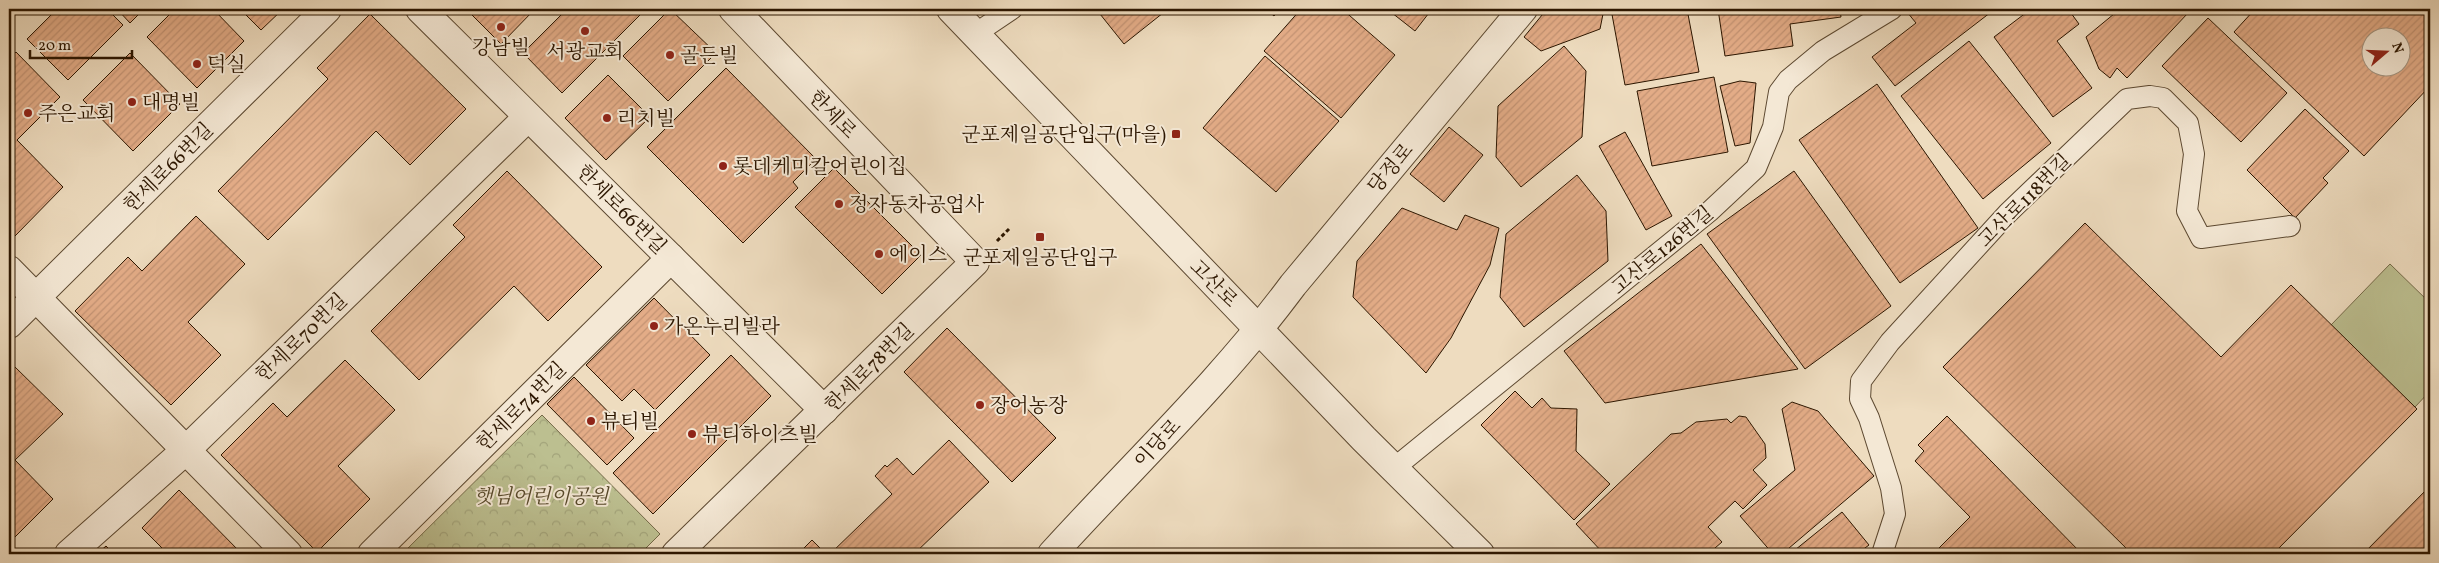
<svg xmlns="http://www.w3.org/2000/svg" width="2439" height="563" font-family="Vollkorn,'Noto Serif KR',serif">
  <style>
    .forest { fill: url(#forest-crowns); stroke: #746a48 }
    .garden { fill: #bcbf90; stroke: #746a48 }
    .building { fill: url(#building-hatch); stroke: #2c1600; fill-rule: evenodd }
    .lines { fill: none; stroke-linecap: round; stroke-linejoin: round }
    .service-casing { stroke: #5c4830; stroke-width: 22 }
    .minor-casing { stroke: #5c4830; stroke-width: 30 }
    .tertiary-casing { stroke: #5c4830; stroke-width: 30 }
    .path { stroke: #2c1600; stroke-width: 3; stroke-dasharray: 4 2.5; stroke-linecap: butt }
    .service { stroke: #f4e8d5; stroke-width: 20 }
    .minor { stroke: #f4e8d5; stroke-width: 28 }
    .tertiary { stroke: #f4e8d5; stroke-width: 28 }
    .poi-dot { fill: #8f2418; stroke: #f4e8d5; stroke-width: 2 }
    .labels { text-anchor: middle; stroke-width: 4; stroke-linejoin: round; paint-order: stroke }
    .poi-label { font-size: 20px; fill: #2c1600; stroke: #f4e8d5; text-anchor: start }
    .street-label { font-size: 20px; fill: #2c1600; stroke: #f4e8d5 }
    .park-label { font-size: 20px; font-style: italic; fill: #57492b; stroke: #f4e8d5 }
  </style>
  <defs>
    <pattern id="forest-crowns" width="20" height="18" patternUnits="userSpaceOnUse" patternTransform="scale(1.25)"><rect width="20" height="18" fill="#bcbf90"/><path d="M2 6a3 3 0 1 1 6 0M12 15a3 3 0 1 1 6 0" fill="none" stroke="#a2a37a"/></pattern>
    <pattern id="building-hatch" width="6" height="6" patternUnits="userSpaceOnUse" patternTransform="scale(1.25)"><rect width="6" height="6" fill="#e3ac87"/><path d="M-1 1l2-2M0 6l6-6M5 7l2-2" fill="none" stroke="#c39373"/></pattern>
  </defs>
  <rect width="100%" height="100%" fill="#eedcbf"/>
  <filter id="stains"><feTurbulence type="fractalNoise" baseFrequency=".004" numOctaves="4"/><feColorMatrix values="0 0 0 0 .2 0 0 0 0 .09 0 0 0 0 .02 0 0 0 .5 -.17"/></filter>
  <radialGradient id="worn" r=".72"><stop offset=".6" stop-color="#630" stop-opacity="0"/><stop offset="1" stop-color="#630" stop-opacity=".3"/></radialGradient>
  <!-- forest -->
  <polygon class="forest" points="542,415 660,534 640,554 402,554"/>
  <!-- garden -->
  <polygon class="garden" points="2390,264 2430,303 2430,391 2415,407 2331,325"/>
  <!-- building -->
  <g class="building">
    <polygon points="57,9 107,9 123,25 68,80 27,39"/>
    <polygon points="117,9 144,9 130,23"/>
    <polygon points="175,9 213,9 244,41 197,88 147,37"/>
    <polygon points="240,9 283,9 261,30"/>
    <polygon points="466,9 533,9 534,10 501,44"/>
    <polygon points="567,9 646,9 562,93 523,53"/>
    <polygon points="670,9 716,53 668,101 623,56"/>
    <polygon points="1096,9 1168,9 1124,44"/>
    <polygon points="1266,9 1280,9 1274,16"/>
    <polygon points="1301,9 1342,9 1395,55 1341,118 1264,51"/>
    <polygon points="1387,9 1432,9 1415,31"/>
    <polygon points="1547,9 1604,9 1600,29 1541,51 1524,37"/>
    <polygon points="1611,9 1687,9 1699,72 1625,85"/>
    <polygon points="1718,9 1840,9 1841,17 1790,24 1793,46 1725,56"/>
    <polygon points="1911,9 1995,9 1895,86 1872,57 1916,23 1907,12"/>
    <polygon points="2031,9 2068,9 2079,24 2057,41 2092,88 2053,117 1994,37"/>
    <polygon points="2120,9 2183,9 2188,13 2127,78 2117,68 2110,78 2099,69 2086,37"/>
    <path d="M2255,9H2429L2430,86L2364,156L2234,32ZM2372,38H2402V68H2372Z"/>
    <polygon points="370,14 466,109 410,165 376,131 268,240 218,191 328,79 317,68"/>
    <polygon points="2208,18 2287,93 2241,142 2162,66"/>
    <polygon points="1969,41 2051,143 1983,199 1901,96"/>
    <polygon points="1564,46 1586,71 1582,137 1521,187 1496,157 1498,106"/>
    <polygon points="16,52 60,97 17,140 63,187 15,236 9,230 9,59"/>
    <polygon points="130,53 180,104 133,151 83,100"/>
    <polygon points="1265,56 1339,121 1276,192 1203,128"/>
    <polygon points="726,68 816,159 793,182 798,188 743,243 647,147"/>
    <polygon points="608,75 650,117 606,160 565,118"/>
    <polygon points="1714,77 1728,152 1652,166 1637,91"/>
    <polygon points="1740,81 1756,83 1750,143 1735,146 1720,86"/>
    <polygon points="1877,84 1978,228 1900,283 1799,140"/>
    <polygon points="2305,109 2349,151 2323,178 2328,183 2295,218 2247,170"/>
    <polygon points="1449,127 1483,155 1444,202 1410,174"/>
    <polygon points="1625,132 1672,216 1646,230 1599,146"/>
    <polygon points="834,168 921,255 882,294 795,207"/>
    <polygon points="507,171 602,267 548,321 514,286 419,380 371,331 465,237 453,225"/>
    <polygon points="1794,171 1891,306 1805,369 1707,234"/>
    <polygon points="1577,175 1606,211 1608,261 1524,327 1500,297 1506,234"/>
    <polygon points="1402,208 1457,230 1465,215 1499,228 1490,265 1451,338 1426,373 1353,297 1357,261"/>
    <polygon points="196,216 245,264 188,322 221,355 171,405 75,311 128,257 142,271"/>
    <polygon points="2085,223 2221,357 2291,285 2417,409 2273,554 2132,554 1943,367"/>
    <polygon points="1701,244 1798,369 1605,403 1564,351"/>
    <polygon points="654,298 710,355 655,410 634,389 622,401 586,365"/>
    <polygon points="947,328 1056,438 1012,482 904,372"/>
    <polygon points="731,355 771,396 653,514 613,473"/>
    <polygon points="345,360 395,410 338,466 370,499 317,552 221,455 273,403 287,417"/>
    <polygon points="15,367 63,414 15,460 53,499 9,543 9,373"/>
    <polygon points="574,377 634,438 607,465 547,404"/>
    <polygon points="1515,391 1532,408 1542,398 1551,408 1577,409 1576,451 1610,484 1574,520 1481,425"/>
    <polygon points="1792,402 1818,411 1874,476 1782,554 1773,554 1740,516 1795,470 1782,409"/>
    <polygon points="1739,416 1746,417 1765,444 1766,458 1753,470 1767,485 1743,509 1735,501 1708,527 1722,542 1708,554 1604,554 1576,524 1671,434 1681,433 1696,422 1727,419 1731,423"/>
    <polygon points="1947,416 2082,554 1933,554 1970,517 1915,461 1924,451 1918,445"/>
    <polygon points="949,440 989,482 914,554 830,554 892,494 875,476 885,465 887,467 897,458 913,475"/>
    <polygon points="2430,486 2430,554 2363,554"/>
    <polygon points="179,490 242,554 168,554 142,528"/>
    <polygon points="1842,512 1869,545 1857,554 1790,554"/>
    <polygon points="812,540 826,554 801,554 803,552 801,551"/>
    <polygon points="106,546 114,554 97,554"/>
  </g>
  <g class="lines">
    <defs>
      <g id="service">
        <polyline points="975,34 1012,9"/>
        <polyline points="1393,469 1710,211 1756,168 1773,127 1779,92 1788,80 1823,51 1892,9"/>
        <polyline points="1882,554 1895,514 1891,488 1869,418 1860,399 1861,381 1890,342 2008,213 2127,99 2150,96 2163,98 2188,123 2194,154 2187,211 2201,238 2290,226"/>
      </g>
      <g id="minor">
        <polyline points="420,9 824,410"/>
        <polyline points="9,270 288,554"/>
        <polyline points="9,324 327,9"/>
        <polyline points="69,554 186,450 528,117"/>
        <polyline points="372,554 671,258"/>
        <polyline points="676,554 975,262 733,9"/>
      </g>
      <g id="tertiary">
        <polyline points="951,9 1364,439 1480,554"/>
        <path d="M1052,554C1133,465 1221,382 1293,285L1523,9"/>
      </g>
    </defs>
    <!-- service casing -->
    <use href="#service" class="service-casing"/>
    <!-- minor casing -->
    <use href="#minor" class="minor-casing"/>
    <!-- tertiary casing -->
    <use href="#tertiary" class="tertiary-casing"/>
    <!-- path -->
    <polyline class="path" points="997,241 1009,229"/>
    <!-- service -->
    <use href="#service" class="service"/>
    <!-- minor -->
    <use href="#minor" class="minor"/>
    <!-- tertiary -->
    <use href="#tertiary" class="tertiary"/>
  </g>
  <!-- markers -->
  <g class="poi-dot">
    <circle cx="501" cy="27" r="5"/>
    <circle cx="585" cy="31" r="5"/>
    <circle cx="670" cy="55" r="5"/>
    <circle cx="197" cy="64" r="5"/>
    <circle cx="132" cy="102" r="5"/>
    <circle cx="28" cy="113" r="5"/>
    <circle cx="607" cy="118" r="5"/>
    <rect x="1171" y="129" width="10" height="10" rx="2.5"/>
    <circle cx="723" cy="166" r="5"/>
    <circle cx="839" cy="204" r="5"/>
    <rect x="1035" y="232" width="10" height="10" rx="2.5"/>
    <circle cx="879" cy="254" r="5"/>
    <circle cx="654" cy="326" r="5"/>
    <circle cx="980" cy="405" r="5"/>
    <circle cx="591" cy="421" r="5"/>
    <circle cx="692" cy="434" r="5"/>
  </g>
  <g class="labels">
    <!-- poi labels -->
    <g class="poi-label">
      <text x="501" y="54" text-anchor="middle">강남빌</text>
      <text x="585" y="58" text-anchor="middle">서광교회</text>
      <text x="680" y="62">골든빌</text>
      <text x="207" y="71">덕실</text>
      <text x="142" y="109">대명빌</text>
      <text x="38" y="120">주은교회</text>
      <text x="617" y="125">리치빌</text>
      <text x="1166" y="141" text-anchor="end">군포제일공단입구(마을)</text>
      <text x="733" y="173">롯데케미칼어린이집</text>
      <text x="849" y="211">정자동차공업사</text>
      <text x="889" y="261">에이스</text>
      <text x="1040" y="264" text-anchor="middle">군포제일공단입구</text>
      <text x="664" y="333">가온누리빌라</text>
      <text x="990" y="412">장어농장</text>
      <text x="601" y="428">뷰티빌</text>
      <text x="702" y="441">뷰티하이츠빌</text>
    </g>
    <!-- street labels -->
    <g class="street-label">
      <text transform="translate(833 114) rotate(46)" y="7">한세로</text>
      <text transform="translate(168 167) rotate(-45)" y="7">한세로66번길</text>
      <text transform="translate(1390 168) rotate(-50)" y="7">당정로</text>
      <text transform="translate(2024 200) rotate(-45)" y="7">고산로118번길</text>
      <text transform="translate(622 209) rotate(45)" y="7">한세로66번길</text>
      <text transform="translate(1662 250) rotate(-40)" y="7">고산로126번길</text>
      <text transform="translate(1214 283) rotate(45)" y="7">고산로</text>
      <text transform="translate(301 337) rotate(-44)" y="7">한세로70번길</text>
      <text transform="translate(869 367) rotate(-45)" y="7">한세로78번길</text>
      <text transform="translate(521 406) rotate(-45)" y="7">한세로74번길</text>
      <text transform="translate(1157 443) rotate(-47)" y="7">이당로</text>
    </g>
    <!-- park labels -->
    <g class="park-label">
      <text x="541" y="503">햇님어린이공원</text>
    </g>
  </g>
  <!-- margin -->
  <rect width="2439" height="563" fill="none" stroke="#eedcbf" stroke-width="30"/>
  <rect x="10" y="10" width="2419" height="543" fill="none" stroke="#2c1600" stroke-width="2.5"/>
  <rect x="15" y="15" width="2409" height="533" fill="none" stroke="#2c1600"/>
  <!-- north arrow -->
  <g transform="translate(2386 52) rotate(71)"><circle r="24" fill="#f4e8d5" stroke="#a49480"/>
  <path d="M0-4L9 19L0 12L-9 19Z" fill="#8f2418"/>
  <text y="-8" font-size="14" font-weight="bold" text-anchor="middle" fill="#2c1600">N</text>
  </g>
  <!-- scale -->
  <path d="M30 50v8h102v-8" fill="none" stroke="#2c1600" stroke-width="2.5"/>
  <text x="38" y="50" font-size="15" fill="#2c1600" stroke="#f4e8d5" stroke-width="4" paint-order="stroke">20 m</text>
  <rect width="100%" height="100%" filter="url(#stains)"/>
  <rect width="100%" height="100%" fill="url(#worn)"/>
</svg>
